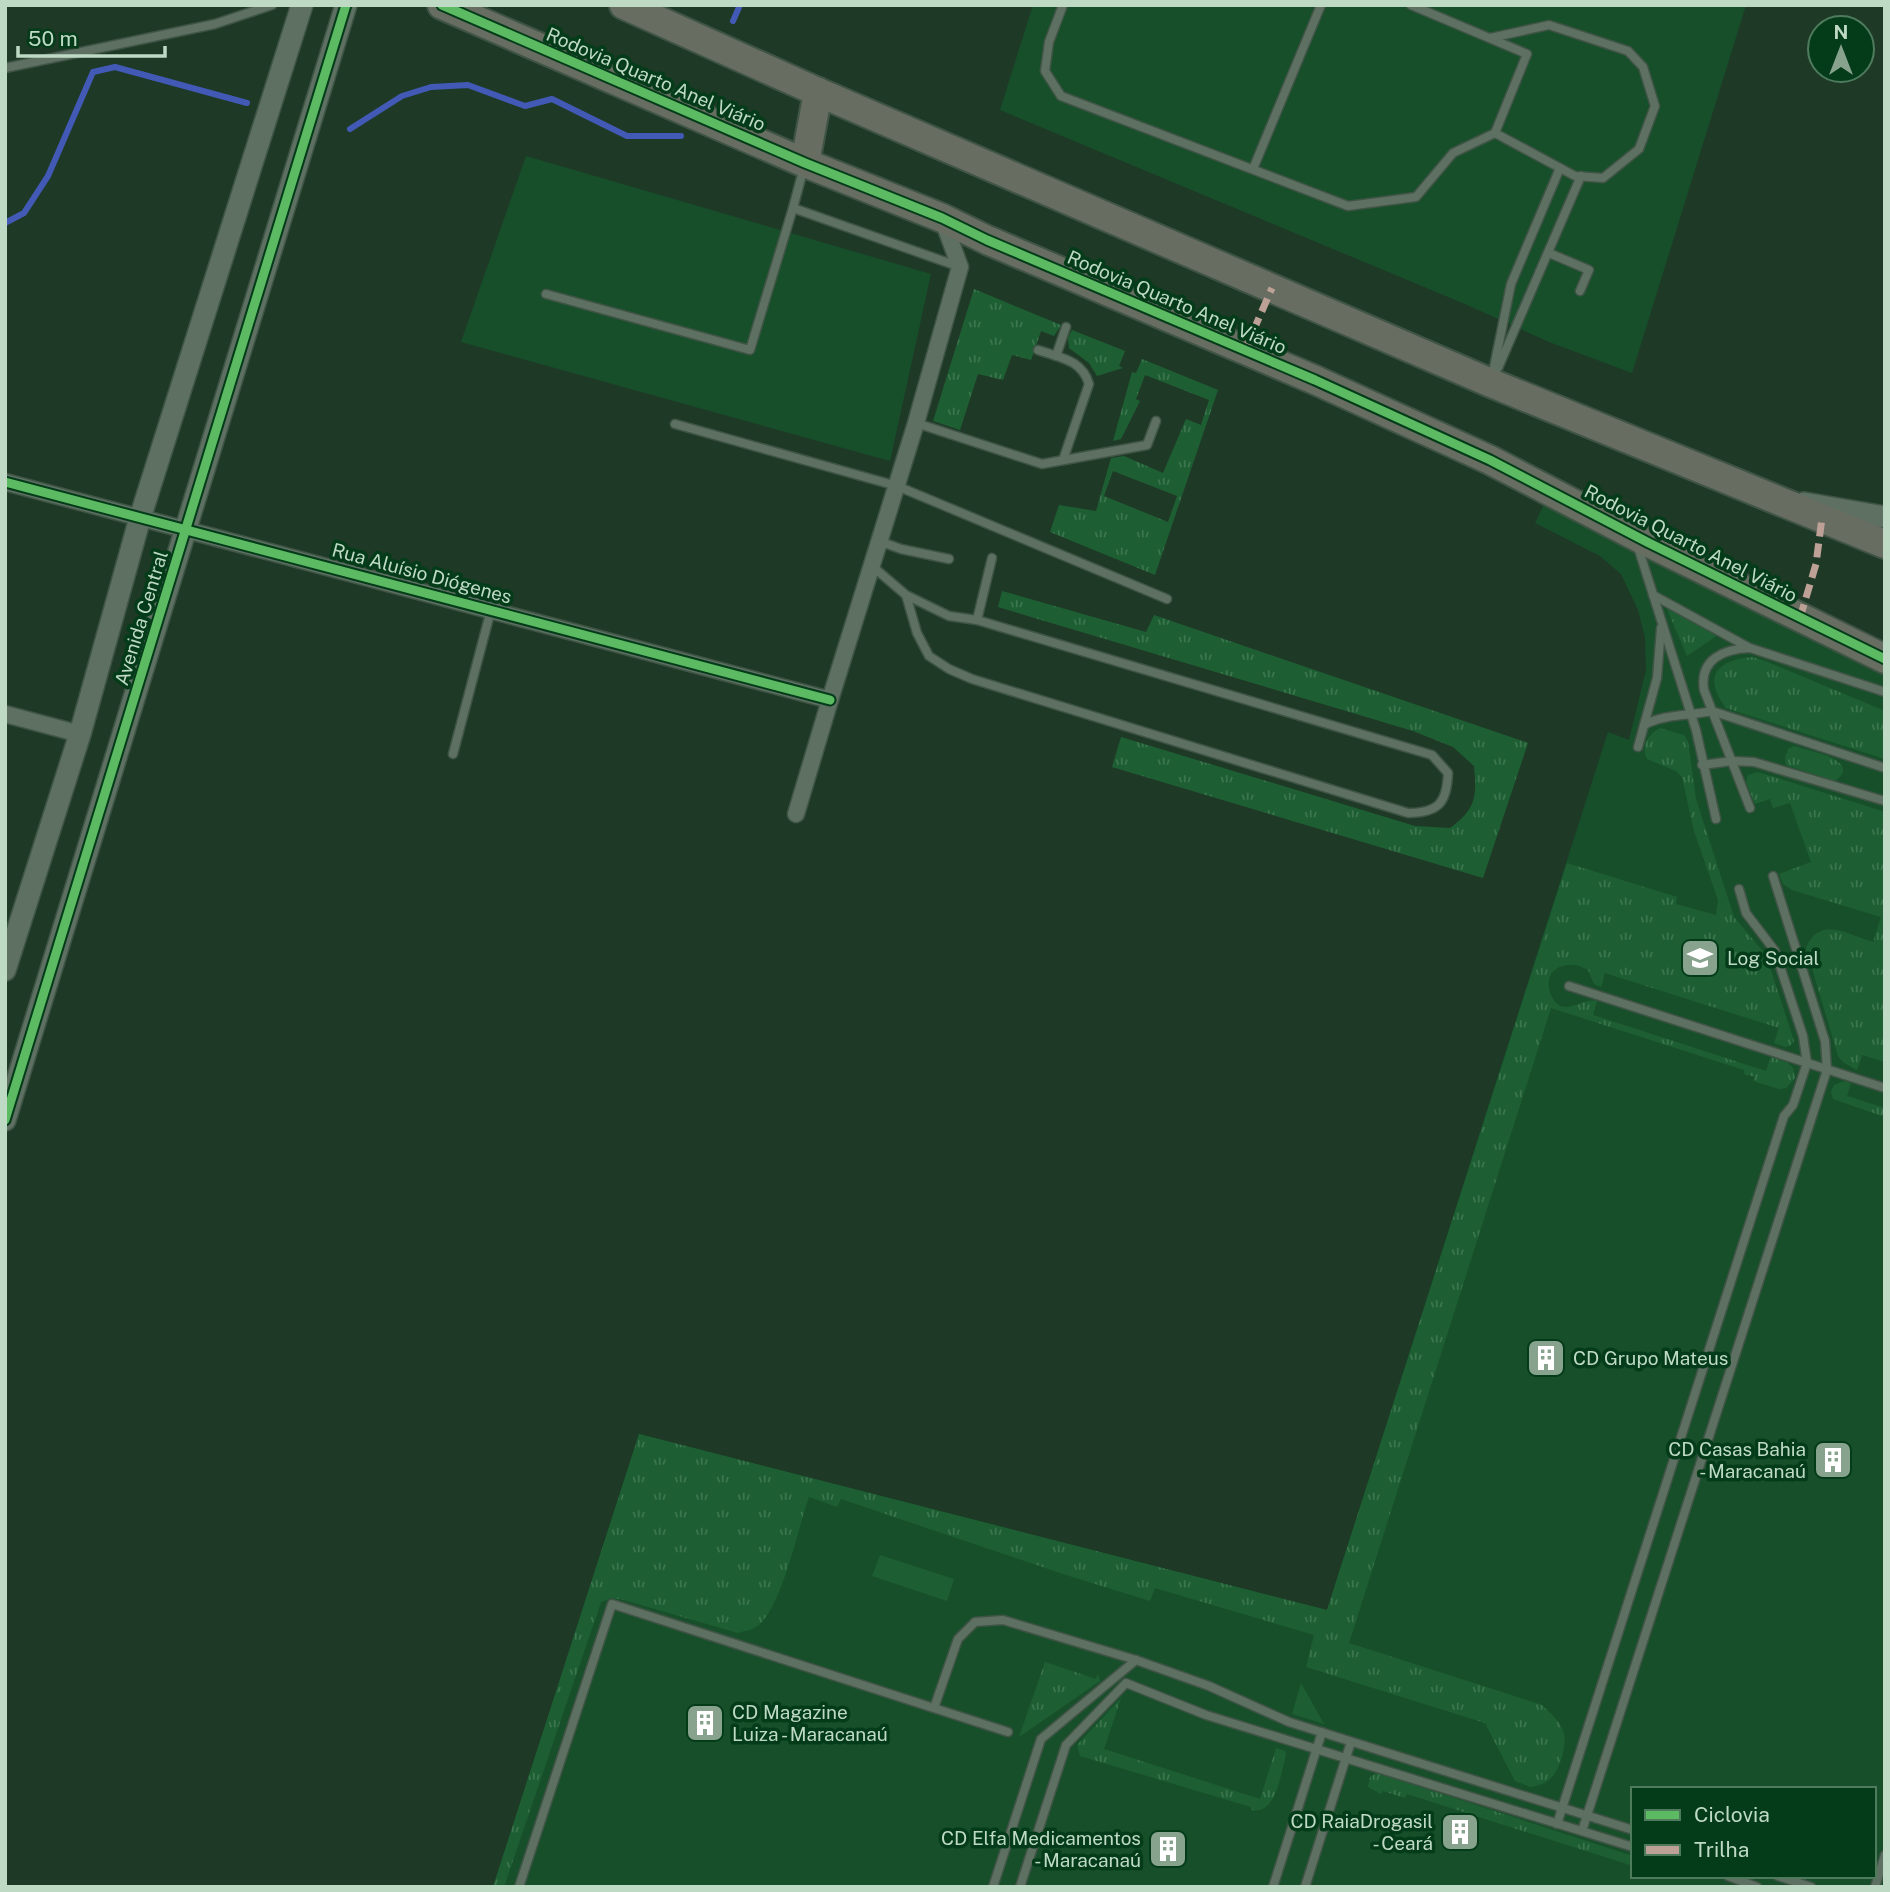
<svg xmlns="http://www.w3.org/2000/svg" width="1890" height="1892" font-family="'Public Sans',sans-serif">
  <style>
    .built { fill: #174f2a; fill-rule: evenodd }
    .grass { fill: url(#grass-tufts); fill-rule: evenodd }
    .garden { fill: #1d5f32 }
    .lines { fill: none; stroke-linecap: round; stroke-linejoin: round }
    .stream { stroke: #425ab5; stroke-width: 6 }
    .lane-casing { stroke: #3f5445; stroke-width: 11 }
    .street-casing { stroke: #3f5445; stroke-width: 19 }
    .secondary-casing { stroke: #3f5445; stroke-width: 24 }
    .highway-casing { stroke: #3f5445; stroke-width: 32 }
    .lane { stroke: #5d7062; stroke-width: 8 }
    .street { stroke: #5d7062; stroke-width: 16 }
    .secondary { stroke: #5d7062; stroke-width: 21 }
    .highway { stroke: #676d61; stroke-width: 28 }
    .quiet { stroke: #bda197; stroke-width: 7; stroke-dasharray: 14 7; stroke-linecap: butt }
    .cycleway-casing { stroke: #043c19; stroke-width: 13 }
    .cycleway { stroke: #5cba63; stroke-width: 9 }
    .labels { text-anchor: middle; stroke-width: 7; stroke-linejoin: round; paint-order: stroke }
    .street-label { font-size: 19px; fill: #bfdac4; stroke: #043c19 }
    .poi-label { font-size: 19px; fill: #bfdac4; stroke: #043c19; text-anchor: start }
  </style>
  <defs>
    <pattern id="grass-tufts" width="24" height="20" patternUnits="userSpaceOnUse" patternTransform="scale(1.75)"><rect width="24" height="20" fill="#1d5f32"/><path d="M3 7l-1-3M5 7V3M7 7l1-3M15 17l-1-3M17 17v-4M19 17l1-3" fill="none" stroke="#3c754e"/></pattern>
  </defs>
  <rect width="100%" height="100%" fill="#1e3a27"/>
  <!-- built -->
  <g class="built">
    <polygon points="1033,5 1746,5 1632,373 1549,342 1465,304 1000,110"/>
    <polygon points="526,156 931,274 890,461 461,342"/>
    <path d="M1544,504L1885,661V1887H493L639,1434L1327,1610L1608,732L1629,740L1646,670L1645,638L1638,610L1621,574L1600,556L1535,523ZM1633,1789H1874V1876H1633Z"/>
  </g>
  <!-- grass -->
  <g class="grass">
    <polygon points="974,289 1061,325 1054,336 1041,331 1031,360 1012,355 1003,380 978,374 960,430 933,421"/>
    <polygon points="1072,330 1125,351 1119,366 1123,368 1097,376 1089,363 1069,348 1068,338"/>
    <path d="M1142,359L1218,390L1155,575L1050,532L1059,505L1096,511L1111,458L1124,456L1163,473L1186,419L1201,425L1209,400L1145,375L1136,399L1140,401L1121,439L1113,441L1132,372L1136,373ZM1113,471L1177,496L1168,522L1104,496Z"/>
    <path d="M1002,591L1146,632L1154,615L1528,743L1483,878L1112,767L1121,737L1415,826L1450,828C1476,809 1477,797 1474,766L1453,747L1413,731L998,607Z"/>
    <polygon points="1667,609 1718,635 1687,656"/>
    <path d="M1753,657L1770,663L1885,711V759L1726,708C1702,676 1717,660 1753,657Z"/>
    <path d="M1660,728L1684,735L1688,742L1696,799L1734,917L1766,955L1794,1041L1791,1045L1786,1047L1774,1043L1779,1028L1605,973L1601,987L1594,984L1588,970C1570,958 1542,967 1550,992C1560,1022 1581,997 1597,1001L1593,1015L1766,1071L1771,1057L1788,1063L1793,1068L1795,1078L1786,1088L1779,1089L1753,1081L1755,1077L1744,1074V1070L1551,1008L1349,1643L1542,1705C1550,1713 1560,1721 1563,1731C1568,1742 1560,1770 1551,1778C1545,1784 1539,1785 1531,1787L1515,1781L1485,1723L1306,1667L1314,1635L1155,1588L1150,1601L1063,1574L841,1499L837,1507L809,1497C798,1526 781,1615 754,1628C749,1631 743,1631 738,1633L624,1600L612,1598L601,1602L504,1887H493L639,1434L1327,1610L1567,863L1677,897L1676,904L1716,915L1718,900L1694,831L1682,777L1676,771L1647,759C1641,746 1648,734 1660,728Z"/>
    <path d="M1794,746C1808,751 1864,760 1835,781L1786,765L1785,758L1788,749Z"/>
    <path d="M1758,772L1885,812V1062L1862,1055L1857,1070L1843,1062L1838,1056L1806,948C1819,915 1848,935 1873,942L1881,917L1792,890L1783,884L1779,874L1811,862L1790,803L1773,808L1770,799L1755,804L1746,782L1748,775Z"/>
    <polygon points="1844,1081 1851,1083 1847,1096 1885,1108 1885,1117 1833,1099 1831,1092 1834,1085"/>
    <polygon points="1045,1662 1096,1679 1098,1674 1100,1681 1019,1737"/>
    <path d="M1121,1698L1104,1749L1260,1799L1276,1748L1285,1751L1286,1755C1280,1774 1277,1815 1251,1810V1807L1080,1756L1077,1745Z"/>
    <polygon points="1377,1773 1633,1856 1633,1866 1407,1794 1405,1798 1383,1791 1381,1794 1368,1787 1370,1777"/>
  </g>
  <!-- garden -->
  <g class="garden">
    <polygon points="880,1555 954,1579 947,1601 872,1576"/>
    <polygon points="1301,1683 1324,1724 1292,1714"/>
  </g>
  <g class="lines">
    <!-- stream -->
    <g class="stream">
      <polyline points="733,21 740,5"/>
      <polyline points="350,129 402,96 431,87 468,85 525,106 552,99 627,136 681,136"/>
      <polyline points="5,223 24,213 48,176 93,72 115,67 247,103"/>
    </g>
    <defs>
      <g id="lane">
        <polyline points="1063,5 1049,42 1045,71 1061,96 1348,206 1416,197 1453,153 1495,133 1527,54 1411,5"/>
        <polyline points="1490,38 1549,25 1628,51 1643,67 1655,106 1639,149 1603,178 1575,176 1495,133"/>
        <polyline points="5,68 215,24 272,5"/>
        <polyline points="1253,169 1321,5"/>
        <polyline points="793,208 804,167"/>
        <polyline points="1549,253 1589,270 1580,291"/>
        <polyline points="546,294 750,350 793,208 960,267"/>
        <path d="M1038,350C1061,358 1082,360 1089,384L1063,460"/>
        <polyline points="1056,356 1066,327"/>
        <polyline points="1498,368 1581,176"/>
        <polyline points="1492,377 1511,284 1560,168"/>
        <polyline points="916,423 1042,464 1147,445 1156,421"/>
        <polyline points="675,424 897,486 1167,599"/>
        <polyline points="879,541 901,549 949,559"/>
        <polyline points="1637,544 1696,730 1716,819"/>
        <path d="M872,566L906,595L917,633L929,656L949,669L972,679L1408,813C1438,813 1447,803 1448,773L1432,755L977,620L949,616L906,595"/>
        <polyline points="1653,595 1748,647"/>
        <polyline points="977,620 992,558"/>
        <path d="M1644,725C1663,714 1691,716 1712,711L1885,768"/>
        <polyline points="1638,747 1657,678 1661,628"/>
        <polyline points="453,754 491,610"/>
        <polyline points="1702,765 1732,761 1754,762 1885,801"/>
        <path d="M1750,808L1704,690C1699,659 1724,649 1750,648L1885,692"/>
        <polyline points="1569,986 1885,1088"/>
        <polyline points="934,1708 958,1639 975,1622 1003,1620 1136,1660 1209,1686 1289,1722 1633,1830"/>
        <polyline points="1557,1824 1784,1116 1793,1105 1807,1063 1803,1036 1775,951 1746,913 1739,889"/>
        <polyline points="1582,1831 1827,1070 1825,1041 1773,876"/>
        <polyline points="1728,1876 1757,1887"/>
        <polyline points="1778,1876 1811,1887"/>
        <polyline points="519,1887 612,1604 1008,1732"/>
        <polyline points="993,1887 1041,1739 1136,1660"/>
        <polyline points="1020,1887 1066,1745 1126,1683 1206,1715 1633,1847"/>
        <polyline points="1273,1887 1322,1732"/>
        <polyline points="1305,1887 1351,1742"/>
        <polyline points="1875,1887 1885,1855"/>
      </g>
      <g id="street">
        <polyline points="5,482 830,700"/>
        <polyline points="5,714 80,734"/>
        <polyline points="796,814 830,700 916,423 960,267 942,218"/>
      </g>
      <g id="secondary">
        <polyline points="1804,503 1885,517"/>
        <polyline points="5,970 80,734 140,518 302,5"/>
        <polyline points="5,1120 346,5"/>
      </g>
      <g id="highway">
        <polyline points="442,5 805,163 942,218 987,240 1315,380 1490,460 1649,543 1885,659"/>
        <polyline points="624,5 818,92 1491,383 1885,544"/>
        <polyline points="805,163 818,92"/>
      </g>
    </defs>
    <!-- lane casing -->
    <use href="#lane" class="lane-casing"/>
    <!-- street casing -->
    <use href="#street" class="street-casing"/>
    <!-- secondary casing -->
    <use href="#secondary" class="secondary-casing"/>
    <!-- highway casing -->
    <use href="#highway" class="highway-casing"/>
    <!-- lane -->
    <use href="#lane" class="lane"/>
    <!-- street -->
    <use href="#street" class="street"/>
    <!-- secondary -->
    <use href="#secondary" class="secondary"/>
    <!-- highway -->
    <use href="#highway" class="highway"/>
    <!-- quiet -->
    <g class="quiet">
      <polyline points="1245,350 1272,288"/>
      <polyline points="1800,618 1816,564 1822,518"/>
    </g>
    <defs>
      <g id="cycleway">
        <polyline points="442,5 805,163 942,218 987,240 1315,380 1490,460 1649,543 1885,659"/>
        <polyline points="5,482 830,700"/>
        <polyline points="5,1120 346,5"/>
      </g>
    </defs>
    <!-- cycleway casing -->
    <use href="#cycleway" class="cycleway-casing"/>
    <!-- cycleway -->
    <use href="#cycleway" class="cycleway"/>
  </g>
  <!-- icons -->
  <defs>
    <symbol id="university-square" viewBox="-11 -11 22 22"><rect x="-9" y="-9" width="18" height="18" rx="4" fill="#87a28d" stroke="#043c19"/><path d="M0-5L7-2L0 1L-7-2ZM-4 1L0 2.5L4 1V4Q0 6-4 4Z" fill="#fff"/></symbol>
    <symbol id="building-square" viewBox="-11 -11 22 22"><rect x="-9" y="-9" width="18" height="18" rx="4" fill="#87a28d" stroke="#043c19"/><path d="M-4-6H4V6H1V3H-1V6H-4ZM-2.5-4.3h1.7v1.8h-1.7ZM.8-4.3h1.7v1.8H.8ZM-2.5-1h1.7V.8h-1.7ZM.8-1h1.7V.8H.8Z" fill="#fff"/></symbol>
  </defs>
  <g fill-rule="evenodd">
    <use href="#university-square" x="1678" y="936" width="44" height="44"/>
    <use href="#building-square" x="1524" y="1336" width="44" height="44"/>
    <use href="#building-square" x="1811" y="1438" width="44" height="44"/>
    <use href="#building-square" x="683" y="1701" width="44" height="44"/>
    <use href="#building-square" x="1438" y="1810" width="44" height="44"/>
    <use href="#building-square" x="1146" y="1827" width="44" height="44"/>
  </g>
  <g class="labels">
    <!-- street labels -->
    <g class="street-label">
      <text transform="translate(656 79) rotate(23)" y="7">Rodovia Quarto Anel Viário</text>
      <text transform="translate(1177 302) rotate(23)" y="7">Rodovia Quarto Anel Viário</text>
      <text transform="translate(1691 543) rotate(27)" y="7">Rodovia Quarto Anel Viário</text>
      <text transform="translate(422 573) rotate(15)" y="7">Rua Aluísio Diógenes</text>
      <text transform="translate(141 618) rotate(-73)" y="7">Avenida Central</text>
    </g>
    <!-- poi labels -->
    <g class="poi-label">
      <text x="1727" y="965">Log Social</text>
      <text x="1573" y="1365">CD Grupo Mateus</text>
      <text x="1806" y="1456" text-anchor="end">CD Casas Bahia<tspan x="1806" dy="22">- Maracanaú</tspan></text>
      <text x="732" y="1719">CD Magazine<tspan x="732" dy="22">Luiza - Maracanaú</tspan></text>
      <text x="1433" y="1828" text-anchor="end">CD RaiaDrogasil<tspan x="1433" dy="22">- Ceará</tspan></text>
      <text x="1141" y="1845" text-anchor="end">CD Elfa Medicamentos<tspan x="1141" dy="22">- Maracanaú</tspan></text>
    </g>
  </g>
  <!-- border -->
  <rect width="1890" height="1892" fill="none" stroke="#bfdac4" stroke-width="14"/>
  <!-- legend -->
  <rect x="1631" y="1787" width="245" height="91" fill="#043c19" stroke="#4f7b5d" stroke-width="2"/>
  <rect x="1645" y="1810" width="35" height="10" fill="#5cba63" stroke="#4f7b5d" stroke-width="2"/>
  <text x="1694" y="1822" font-size="21" fill="#bfdac4">Ciclovia</text>
  <rect x="1645" y="1845" width="35" height="10" fill="#bda197" stroke="#4f7b5d" stroke-width="2"/>
  <text x="1694" y="1857" font-size="21" fill="#bfdac4">Trilha</text>
  <!-- north arrow -->
  <g transform="translate(1841 49)"><circle r="33" fill="#043c19" stroke="#4f7b5d" stroke-width="2"/>
  <path d="M0-5L12 26L0 18L-12 26Z" fill="#87a28d"/>
  <text y="-10" font-size="19" font-weight="bold" text-anchor="middle" fill="#bfdac4">N</text>
  </g>
  <!-- scale -->
  <path d="M18 46v10h147v-10" fill="none" stroke="#bfdac4" stroke-width="3.5"/>
  <text x="28" y="46" font-size="21" fill="#bfdac4" stroke="#043c19" stroke-width="5" paint-order="stroke">50 m</text>
</svg>
